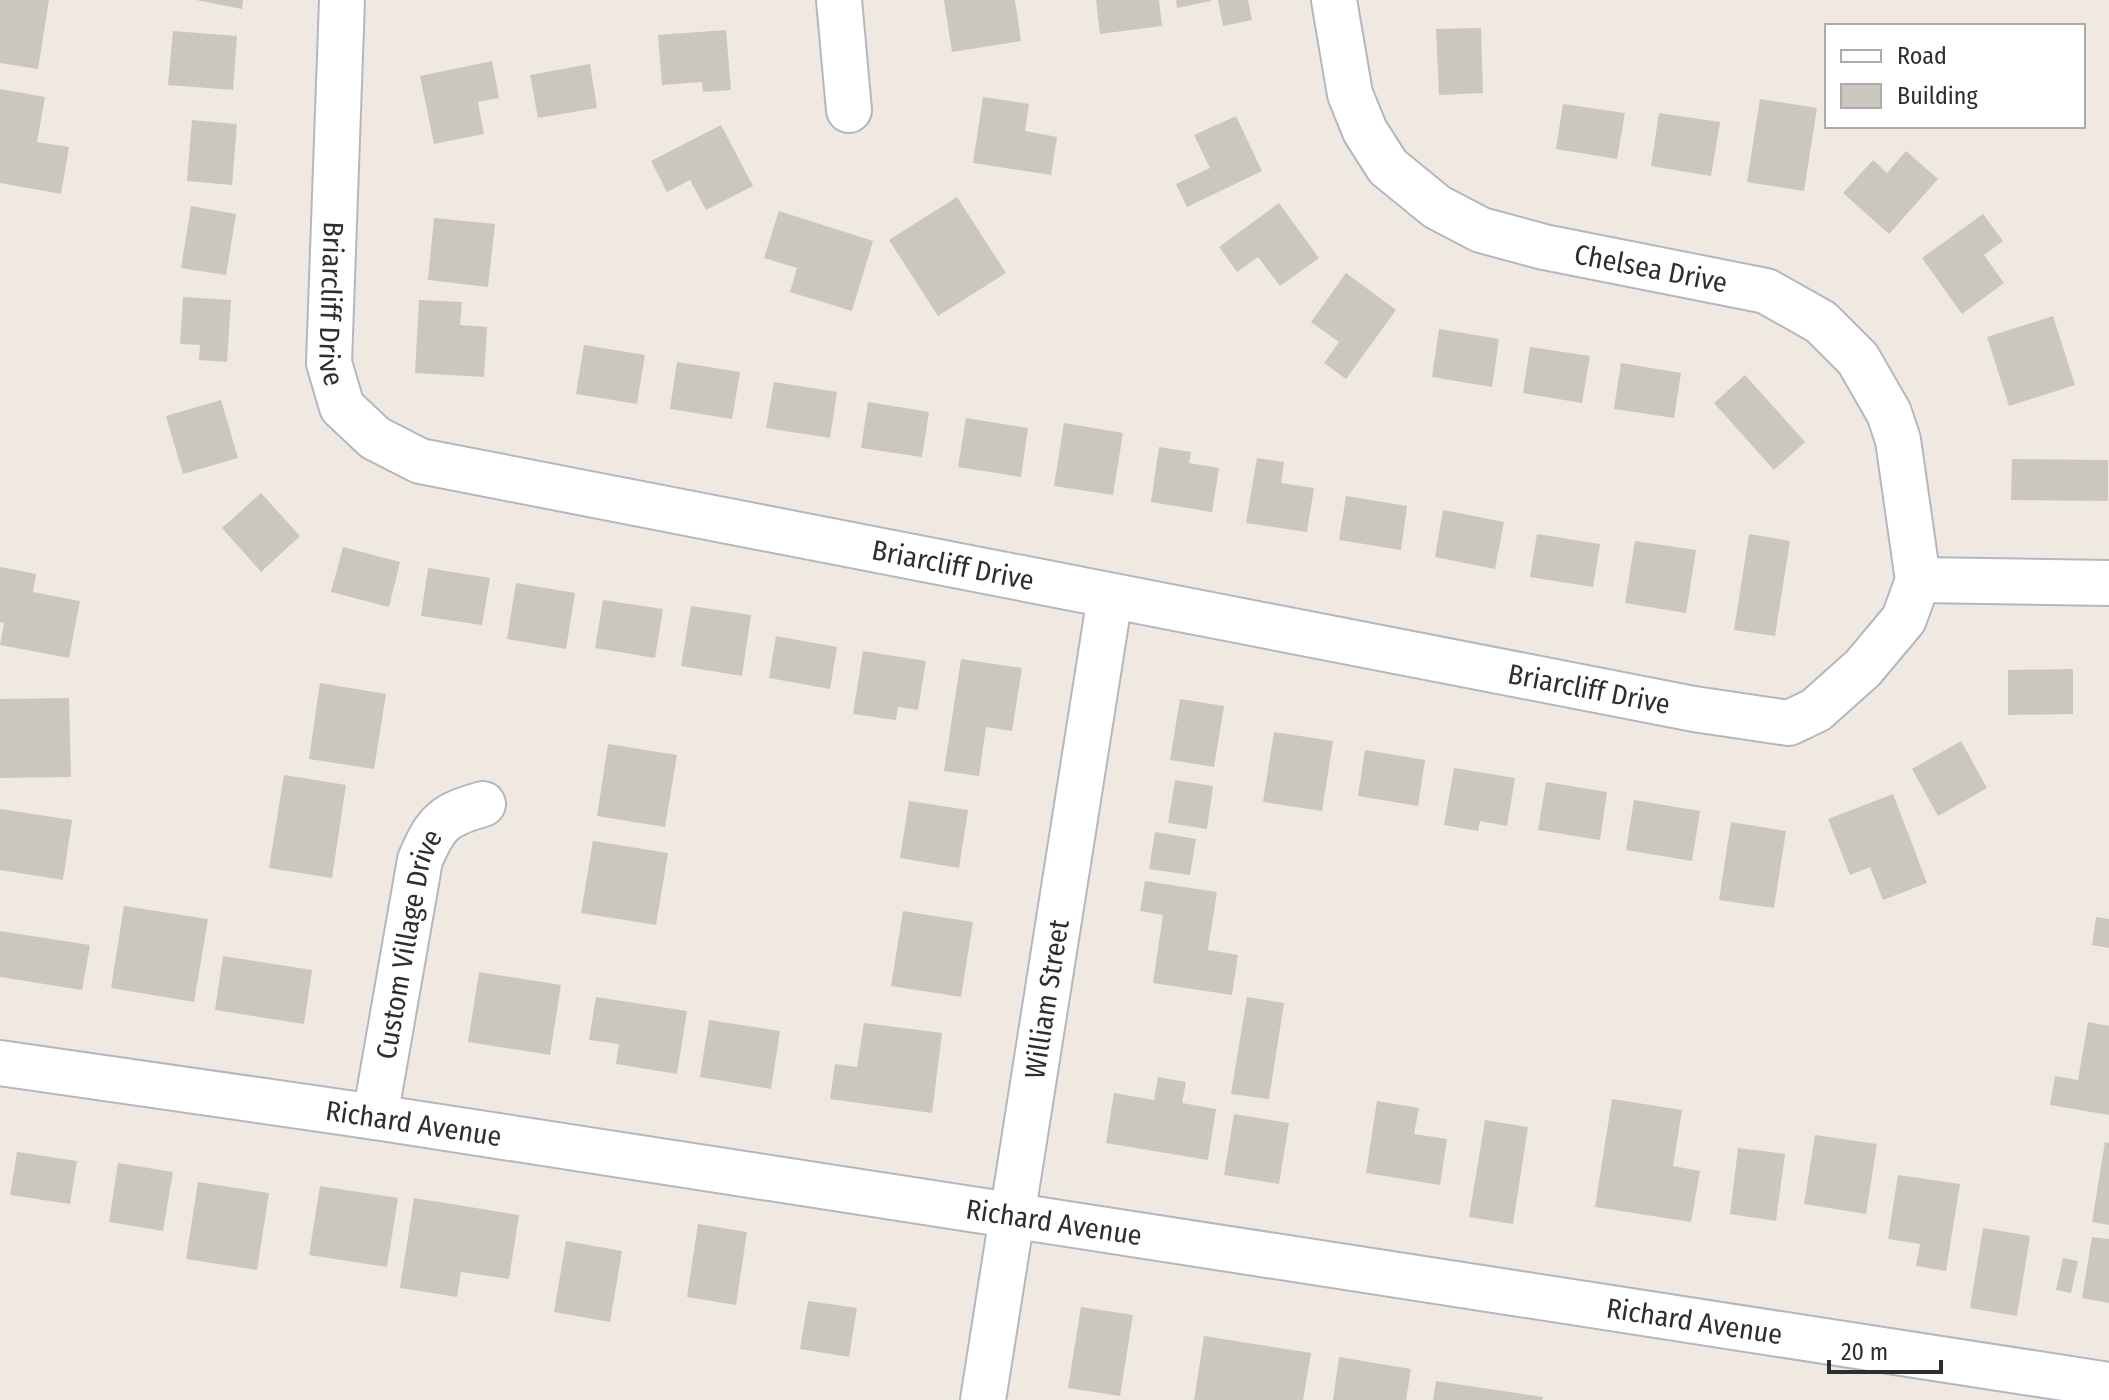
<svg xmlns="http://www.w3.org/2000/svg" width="2109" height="1400" font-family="'Fira Sans Condensed',sans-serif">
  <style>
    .building { fill: #cbc7bf }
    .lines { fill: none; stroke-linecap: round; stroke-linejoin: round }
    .minor-casing { stroke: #b4b7c1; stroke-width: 48 }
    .minor { stroke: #fff; stroke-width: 44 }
    .labels { text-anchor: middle; stroke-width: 8; stroke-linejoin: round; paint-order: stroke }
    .street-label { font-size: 28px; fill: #2e2e2e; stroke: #fff }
  </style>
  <rect width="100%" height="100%" fill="#efe9e1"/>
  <!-- building -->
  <g class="building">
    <polygon points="0,0 49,0 38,69 0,63"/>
    <polygon points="196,0 243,0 242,9"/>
    <polygon points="944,0 1015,0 1021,41 952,52"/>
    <polygon points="1096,0 1159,0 1162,26 1100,34"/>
    <polygon points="1176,0 1211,0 1211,1 1177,8"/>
    <polygon points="1218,0 1248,0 1252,20 1223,26"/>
    <polygon points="1481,28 1483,93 1439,95 1436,29"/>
    <polygon points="726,30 731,90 703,92 702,82 662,85 658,35"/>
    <polygon points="173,31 237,36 233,90 168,85"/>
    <polygon points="492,61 499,98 478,102 484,134 434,144 420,76"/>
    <polygon points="590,64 597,108 538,118 530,75"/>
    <polygon points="0,89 45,97 37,142 69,147 61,194 0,183"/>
    <polygon points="983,97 1029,104 1025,131 1057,137 1051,175 973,163"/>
    <polygon points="1760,99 1817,108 1804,191 1747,182"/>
    <polygon points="1563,104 1625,113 1617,159 1556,149"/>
    <polygon points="1659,113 1720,122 1711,176 1651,166"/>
    <polygon points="1236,116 1262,171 1187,207 1176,184 1210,168 1194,135"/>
    <polygon points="192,120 237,124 232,185 187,181"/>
    <polygon points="721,125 753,186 706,210 690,180 667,192 651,161"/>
    <polygon points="1906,151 1938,179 1889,234 1843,193 1873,160 1887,173"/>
    <polygon points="957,197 1006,273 938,316 889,240"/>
    <polygon points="1279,203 1319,258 1280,286 1258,257 1237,272 1219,247"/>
    <polygon points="191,206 236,214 226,275 181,268"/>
    <polygon points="779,211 873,241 852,311 790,292 797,268 764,258"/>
    <polygon points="1983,214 2003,241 1984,255 2004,283 1962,314 1922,258"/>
    <polygon points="434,218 495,224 488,287 428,280"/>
    <polygon points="1346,273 1396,310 1346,379 1324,363 1339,342 1311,322"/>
    <polygon points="183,297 231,300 227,362 199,360 200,345 180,344"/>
    <polygon points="419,300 462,302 460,325 487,327 484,377 415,373"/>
    <polygon points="2053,316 2075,385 2009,406 1987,337"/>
    <polygon points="1439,329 1499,339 1492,387 1432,377"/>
    <polygon points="584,345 645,355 637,404 576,394"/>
    <polygon points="1530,347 1590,356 1582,403 1523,393"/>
    <polygon points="677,362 740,372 732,419 670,409"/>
    <polygon points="1621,363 1681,373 1674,418 1614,409"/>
    <polygon points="1745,375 1805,442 1774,470 1714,403"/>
    <polygon points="774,382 837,392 830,438 766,428"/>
    <polygon points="221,400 238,458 183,474 166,416"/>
    <polygon points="868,402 929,412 922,457 861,448"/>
    <polygon points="966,418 1028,428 1021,477 958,467"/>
    <polygon points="1064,423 1123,433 1113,495 1054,486"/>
    <polygon points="1159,447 1191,452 1189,463 1219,468 1212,512 1151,502"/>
    <polygon points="1257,458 1284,462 1281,483 1314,488 1307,532 1246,523"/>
    <polygon points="2012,459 2108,460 2108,501 2011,500"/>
    <polygon points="261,493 300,536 261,572 222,528"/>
    <polygon points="1346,496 1407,506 1401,550 1339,540"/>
    <polygon points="1443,510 1504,522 1495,569 1435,557"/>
    <polygon points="1537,534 1600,544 1593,587 1530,577"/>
    <polygon points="1749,534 1790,541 1775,636 1734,630"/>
    <polygon points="1635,541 1696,550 1686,613 1625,603"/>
    <polygon points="343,547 400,562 389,607 331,592"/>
    <polygon points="0,567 36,574 33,592 80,601 69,658 0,645 4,623 0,622"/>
    <polygon points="428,568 490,578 482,625 421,616"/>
    <polygon points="516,583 575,593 566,649 507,639"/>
    <polygon points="603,600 663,609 655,658 595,648"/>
    <polygon points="691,606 751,615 742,676 681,666"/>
    <polygon points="776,636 837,647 830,689 769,678"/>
    <polygon points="863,651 926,661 918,710 898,707 896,720 853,714"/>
    <polygon points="961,659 1022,668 1012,731 986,727 979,776 944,771"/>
    <polygon points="2073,669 2073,714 2008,715 2008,670"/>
    <polygon points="320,683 386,694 374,769 309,759"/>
    <polygon points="69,698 71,777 0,778 0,699"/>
    <polygon points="1180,699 1224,706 1214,767 1170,760"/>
    <polygon points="1274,732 1333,741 1322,811 1263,802"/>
    <polygon points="1961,741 1987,788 1938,816 1912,769"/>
    <polygon points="608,744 677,755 665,827 597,816"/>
    <polygon points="1365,750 1425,760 1418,806 1358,796"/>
    <polygon points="1454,768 1515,778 1507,826 1480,821 1478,831 1444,825"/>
    <polygon points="284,775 346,785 332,878 269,868"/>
    <polygon points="1175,780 1213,786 1207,829 1168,823"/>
    <polygon points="1546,782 1607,792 1600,840 1538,830"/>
    <polygon points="1893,794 1927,883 1883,900 1870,867 1850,875 1828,819"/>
    <polygon points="1634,800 1700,811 1692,861 1626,850"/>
    <polygon points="909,801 968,810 959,868 900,858"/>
    <polygon points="0,809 72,820 63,880 0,870"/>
    <polygon points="1731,822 1786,831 1774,908 1719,900"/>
    <polygon points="1155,832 1196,839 1190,875 1149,869"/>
    <polygon points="593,841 668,853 656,925 581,913"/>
    <polygon points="1145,881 1217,892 1208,950 1238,955 1232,995 1153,983 1163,915 1140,911"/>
    <polygon points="124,906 208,919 194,1002 111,988"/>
    <polygon points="903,911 973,922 961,997 891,986"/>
    <polygon points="2096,917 2109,919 2109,948 2092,945"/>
    <polygon points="0,931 90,945 82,990 0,977"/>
    <polygon points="223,956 312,970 304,1024 215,1010"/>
    <polygon points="479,972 561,985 550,1055 468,1042"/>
    <polygon points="596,997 687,1011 677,1074 616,1064 619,1044 589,1040"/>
    <polygon points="1247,997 1284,1003 1269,1099 1231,1094"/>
    <polygon points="709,1020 780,1031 771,1089 700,1077"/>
    <polygon points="2088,1022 2109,1026 2109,1115 2050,1105 2055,1076 2078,1080"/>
    <polygon points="864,1023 942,1033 932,1113 830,1099 835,1064 857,1067"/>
    <polygon points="1158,1077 1186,1082 1182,1103 1216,1109 1208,1160 1106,1143 1114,1093 1154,1100"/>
    <polygon points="1612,1099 1682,1110 1673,1166 1700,1171 1691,1222 1595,1207"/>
    <polygon points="1377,1101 1419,1108 1414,1134 1447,1139 1440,1185 1366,1173"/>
    <polygon points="1234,1114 1289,1123 1279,1184 1224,1175"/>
    <polygon points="1485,1120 1528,1127 1513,1224 1469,1217"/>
    <polygon points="1815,1135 1877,1144 1866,1214 1804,1204"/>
    <polygon points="2105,1142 2109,1143 2109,1225 2092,1222"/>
    <polygon points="1738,1148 1785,1154 1776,1221 1730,1214"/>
    <polygon points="17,1152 77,1161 70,1204 10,1195"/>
    <polygon points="118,1163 173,1172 163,1231 109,1222"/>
    <polygon points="1898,1175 1960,1184 1946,1271 1916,1266 1920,1244 1888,1239"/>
    <polygon points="198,1182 269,1193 257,1270 186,1259"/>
    <polygon points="320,1186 398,1198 387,1267 309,1255"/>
    <polygon points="414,1198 519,1215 509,1279 461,1272 457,1297 400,1288"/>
    <polygon points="698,1224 747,1232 736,1305 687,1297"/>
    <polygon points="1983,1228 2030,1236 2017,1316 1970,1308"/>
    <polygon points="2092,1237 2109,1239 2109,1303 2082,1298"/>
    <polygon points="566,1241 622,1251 610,1322 554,1312"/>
    <polygon points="2063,1258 2078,1261 2071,1293 2056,1290"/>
    <polygon points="808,1301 857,1308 849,1357 800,1349"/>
    <polygon points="1081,1307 1133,1315 1120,1396 1068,1388"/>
    <polygon points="1204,1336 1311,1353 1303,1400 1194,1400"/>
    <polygon points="1339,1357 1411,1369 1406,1400 1333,1400"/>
    <polygon points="1436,1381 1543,1397 1542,1400 1433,1400"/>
  </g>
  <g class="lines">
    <defs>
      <g id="minor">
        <path id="s1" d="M342,0L329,363L342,407L375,438L420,461L1694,709L1789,723L1816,710L1863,668L1904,619L1918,580L1898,440L1889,413L1858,359L1821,322L1766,291L1544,247L1481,230L1437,207L1388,167L1365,131L1350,94L1334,0"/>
        <polyline points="839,0 849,110"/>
        <polyline points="1918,580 2109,583"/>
        <path id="s2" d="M0,1063L375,1117L2109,1385"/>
        <path id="s3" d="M375,1117L420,860C436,822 444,815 483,804"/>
        <path id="s4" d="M983,1400L1110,597"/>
      </g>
    </defs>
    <!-- minor casing -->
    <use href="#minor" class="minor-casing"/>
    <!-- minor -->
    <use href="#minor" class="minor"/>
  </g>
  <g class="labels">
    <!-- street labels -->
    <g class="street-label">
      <text transform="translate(1651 268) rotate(11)" y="10">Chelsea Drive</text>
      <text dy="10" stroke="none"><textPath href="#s1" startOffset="304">Briarcliff Drive</textPath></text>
      <text dy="10" stroke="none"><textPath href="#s1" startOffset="1048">Briarcliff Drive</textPath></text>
      <text dy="10" stroke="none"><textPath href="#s1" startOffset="1696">Briarcliff Drive</textPath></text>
      <text dy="10" stroke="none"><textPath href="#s3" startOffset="176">Custom Village Drive</textPath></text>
      <text dy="10" stroke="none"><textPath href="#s4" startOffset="406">William Street</textPath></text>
      <text dy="10" stroke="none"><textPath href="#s2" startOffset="418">Richard Avenue</textPath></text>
      <text dy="10" stroke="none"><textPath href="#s2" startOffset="1066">Richard Avenue</textPath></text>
      <text dy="10" stroke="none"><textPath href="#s2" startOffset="1714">Richard Avenue</textPath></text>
    </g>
  </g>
  <!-- legend -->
  <rect x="1825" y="24" width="260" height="104" fill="#ffffff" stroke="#ababab" stroke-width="2"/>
  <rect x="1841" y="50" width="40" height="12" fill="#ffffff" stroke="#ababab" stroke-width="2"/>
  <text x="1897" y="64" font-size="24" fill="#2e2e2e">Road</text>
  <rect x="1841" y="84" width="40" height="24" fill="#cbc7bf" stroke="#ababab" stroke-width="2"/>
  <text x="1897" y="104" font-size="24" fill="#2e2e2e">Building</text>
  <!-- scale -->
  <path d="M1829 1360v12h112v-12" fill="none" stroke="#2e2e2e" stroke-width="4"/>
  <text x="1841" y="1360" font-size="24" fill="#2e2e2e" stroke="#ffffff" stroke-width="6" paint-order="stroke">20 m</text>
</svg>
